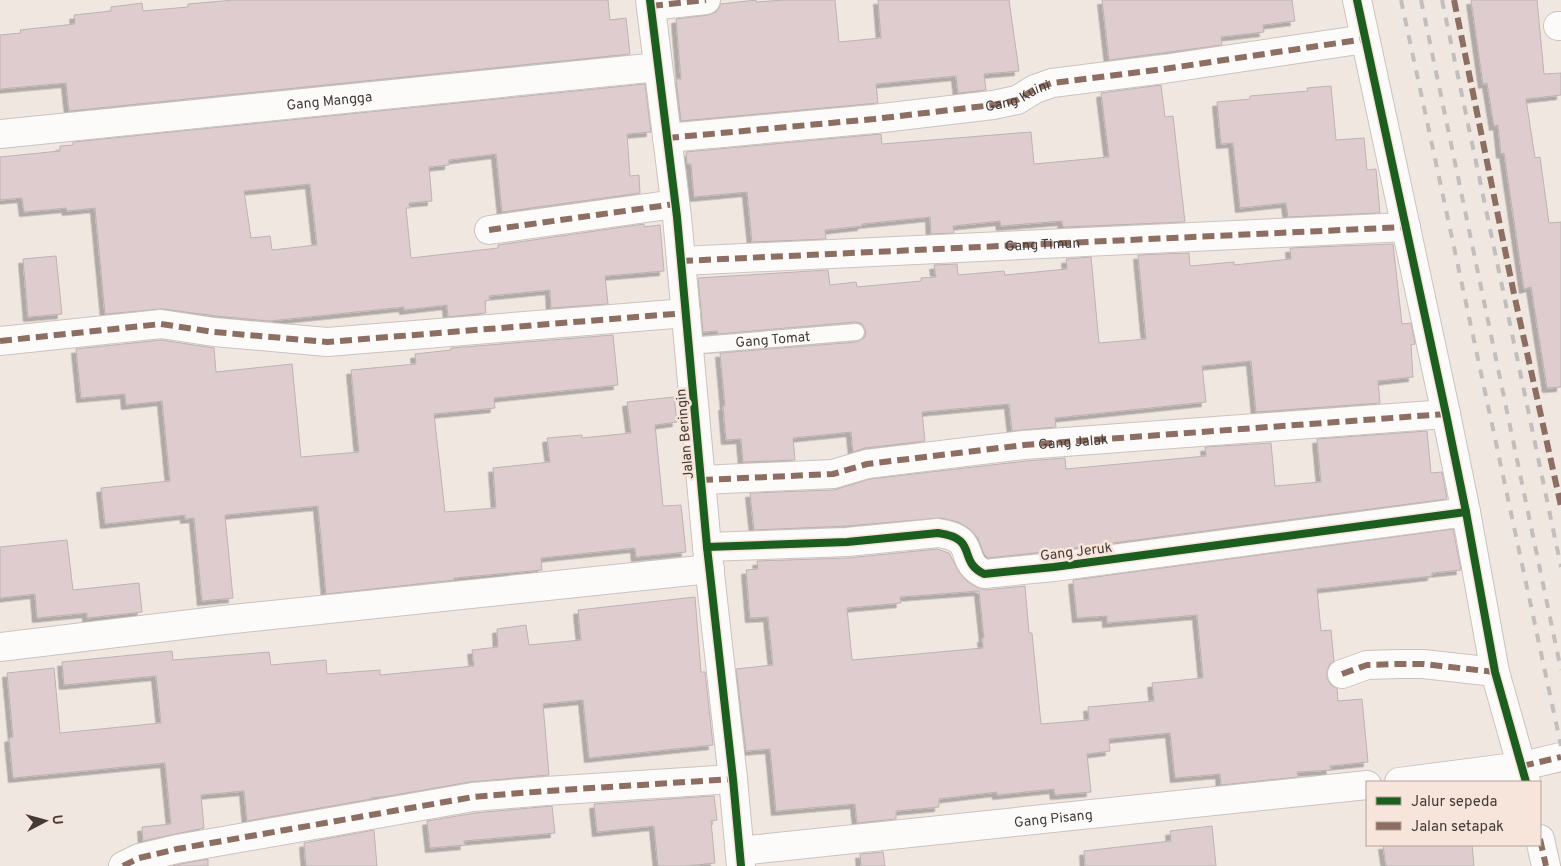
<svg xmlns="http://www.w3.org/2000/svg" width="1561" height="866" font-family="Overpass,sans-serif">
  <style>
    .building { fill: #dfccce; stroke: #bcb3b2; fill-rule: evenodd; filter: url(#shadow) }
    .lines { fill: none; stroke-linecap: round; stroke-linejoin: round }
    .service-casing { stroke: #cac3be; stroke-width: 19 }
    .minor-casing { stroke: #cac3be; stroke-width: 30 }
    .tertiary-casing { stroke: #cac3be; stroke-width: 30 }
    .service { stroke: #fdfbfa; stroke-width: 16 }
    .minor { stroke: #fdfbfa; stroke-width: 28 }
    .tertiary { stroke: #fdfbfa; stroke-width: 28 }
    .rail { stroke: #c1bfbe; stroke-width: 4; stroke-dasharray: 9 9; stroke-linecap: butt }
    .quiet { stroke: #8d6e63; stroke-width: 6; stroke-dasharray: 12 6; stroke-linecap: butt }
    .cycleway-casing { stroke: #f7e5db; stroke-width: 11 }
    .cycleway { stroke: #1b5e20; stroke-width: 8 }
    .labels { text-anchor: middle; stroke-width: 5; stroke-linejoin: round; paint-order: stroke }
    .street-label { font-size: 14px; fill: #423b37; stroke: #f7e5db }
  </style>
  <defs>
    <filter id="shadow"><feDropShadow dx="-4.5" dy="4.5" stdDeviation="0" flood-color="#0004"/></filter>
  </defs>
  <rect width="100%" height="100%" fill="#f1e7e1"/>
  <!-- building -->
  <g class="building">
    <polygon points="234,0 608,0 610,20 626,18 630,54 69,111 66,83 0,89 0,35 21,33 20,30 75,24 74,15 111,11 111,7 142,3 143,11 188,7 188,4"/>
    <polygon points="756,0 756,2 784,0 835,0 839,42 881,38 878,0 1009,0 1019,71 984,74 986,90 958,93 956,76 876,84 878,103 681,121 676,79 681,79 676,19 708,15 716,12 721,4"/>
    <polygon points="1102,0 1292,0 1295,21 1263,25 1264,32 1221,37 1222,45 1109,60"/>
    <polygon points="1471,0 1537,0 1544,74 1561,73 1561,95 1526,99 1535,158 1540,157 1549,223 1561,222 1561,387 1547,388 1531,287 1524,289 1504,153 1501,154 1498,125 1494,126 1487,83 1483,84"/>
    <path d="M645,84L651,132L627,134L630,176L639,175L640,193L502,212L496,154L449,160V165L429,167L432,201L409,203L410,208H406L411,258L498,248V245L644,224V227L660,225L664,271L605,276L608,304L551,308L550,290L489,296L490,300L485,301L486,313L448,317L447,305L404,310V307L269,321L216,316L163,309L105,314L95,208L67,211L66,208L24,212L22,198L0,200V157L60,151V146L73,145V142ZM310,184L317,245L272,250L270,236L251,238L244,191Z"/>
    <polygon points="1161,85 1165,117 1173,116 1185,222 1063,227 1062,221 1001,226 1000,221 953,226 954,233 931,234 930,217 862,224 862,226 825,230 826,239 752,242 747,192 694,197 691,164 687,164 686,152 881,134 882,144 1031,132 1034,164 1109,157 1101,93"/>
    <polygon points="1331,86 1336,140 1364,138 1367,170 1376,169 1380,213 1288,217 1286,203 1240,208 1233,143 1221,144 1217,102 1250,99 1250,96 1308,91 1307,88"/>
    <polygon points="1393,244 1402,324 1411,323 1415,344 1411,345 1413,377 1378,381 1380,403 1256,412 1251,361 1202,366 1206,402 1055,418 1056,427 1012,431 1009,404 922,412 925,441 865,448 853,452 851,432 793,438 795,460 743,462 741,439 726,440 723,406 725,406 720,353 857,342 865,337 866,332 864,327 861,323 855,322 718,334 717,331 703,332 698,278 828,270 830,285 856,282 857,287 921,281 921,278 936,277 934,265 957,264 958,275 1004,271 1005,275 1067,269 1066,259 1091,257 1099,343 1146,339 1138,255 1189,253 1190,266 1234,262 1234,265 1291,259 1290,248"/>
    <polygon points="56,256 62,314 28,317 23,259"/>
    <polygon points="613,335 618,385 494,398 495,408 434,414 445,512 496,508 493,468 550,462 547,438 582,435 582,438 631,433 627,402 674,397 677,422 655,425 663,506 681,505 686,552 636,557 635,548 541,558 542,570 454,578 454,580 326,594 318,506 225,515 233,598 202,601 194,518 185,519 185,515 105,524 101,488 170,481 162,401 126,405 125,394 81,398 76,349 161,340 214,348 216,372 292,364 301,457 359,452 351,370 416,364 415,354 451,350 451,348"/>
    <polygon points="1427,431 1431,473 1442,472 1447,499 1052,551 988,558 984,554 978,538 970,529 958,522 941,518 846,526 754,530 750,493 834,490 870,479 1026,461 1065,458 1066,469 1206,456 1205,447 1271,443 1275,486 1321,482 1317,439"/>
    <path d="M1453,529L1461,570L1432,573V576L1317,589L1321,631L1331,630L1334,661L1330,664L1327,671V679L1332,686L1337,688L1338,701L1362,699L1368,762L1330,766L1331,770L1297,772L1298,777L1221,785L1220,774L1175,778L1170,733L1109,739L1110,751L1087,754L1091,792L1055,795L1054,789L997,795V792L939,799V807L896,811V819L857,823L855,804L776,811L770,749L746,751L736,669L773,665L768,617L750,618L746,570L758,569L757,561L848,558L937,549L949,553L959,572L967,581L976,587L986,590L1025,586L1029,633H1032L1041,724L1089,720L1088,707L1154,701L1152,683L1203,678L1197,615L1107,623V616L1077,618L1073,580ZM979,591L984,638H982L983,648L852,660L847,608L901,603L900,597Z"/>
    <polygon points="67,540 73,590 139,583 142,612 87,618 87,613 37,618 35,594 0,598 0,547"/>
    <polygon points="695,597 701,672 705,672 713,745 589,758 583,700 543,704 549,775 470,782 389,796 371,798 371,799 247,821 244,791 201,795 204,828 143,841 142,827 171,824 165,763 13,778 9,738 13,737 7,673 54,668 60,733 161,723 156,676 64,685 62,662 172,651 173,660 269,652 271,665 326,660 327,674 380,670 380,675 474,666 472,650 498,647 497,629 526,625 529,645 581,640 578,610"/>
    <polygon points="714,796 717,820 711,821 715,863 687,866 658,866 654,826 597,832 594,804"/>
    <polygon points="552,806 555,833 464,841 465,845 430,848 427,821 475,813"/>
    <polygon points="1212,826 1216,866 1085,866 1084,851 1171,841 1170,831"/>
    <polygon points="374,830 377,866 306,866 304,843"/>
    <polygon points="1383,845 1472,845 1474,866 1386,866"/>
    <polygon points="883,852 885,866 861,866 860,854"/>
    <polygon points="208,859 208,866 173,866 180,864"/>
  </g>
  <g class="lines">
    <defs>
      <g id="service">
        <path id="s1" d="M689,346L856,332"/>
      </g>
      <g id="minor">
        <polyline points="1357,0 1446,414 1466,512 1495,672 1526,782"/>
        <polyline points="651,6 706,0"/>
        <polyline points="1558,26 1561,26"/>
        <path id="s2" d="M0,134L658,67"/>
        <polyline points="667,138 874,119 993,105 1017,100 1035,89 1052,83 1164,69 1365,39"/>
        <polyline points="489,230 675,204"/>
        <polyline points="681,261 1406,227"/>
        <polyline points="0,341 161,324 214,332 327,342 686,313"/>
        <polyline points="701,480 833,474 867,464 1024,445 1446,414"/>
        <path d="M707,547L847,542L938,533C980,539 956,560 984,574L1054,567L1466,512"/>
        <polyline points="0,647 224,620 710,569"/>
        <polyline points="1342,674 1367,665 1398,664 1423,664 1495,672"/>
        <polyline points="1399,782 1522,766 1561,757"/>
        <polyline points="1540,839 1546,866"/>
        <path id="s3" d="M740,851L1367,785"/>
        <polyline points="123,866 139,858 177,849 473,797 546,791 733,779"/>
      </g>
      <polyline id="tertiary" points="650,0 677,217 707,547 733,779 741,866"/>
    </defs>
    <!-- service casing -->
    <use href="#service" class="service-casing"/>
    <!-- minor casing -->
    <use href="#minor" class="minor-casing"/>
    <!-- tertiary casing -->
    <use href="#tertiary" class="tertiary-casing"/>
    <!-- service -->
    <use href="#service" class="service"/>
    <!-- minor -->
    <use href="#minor" class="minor"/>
    <!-- tertiary -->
    <use href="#tertiary" class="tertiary"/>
    <!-- rail -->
    <g class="rail">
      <polyline points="1401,0 1561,746"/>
      <polyline points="1421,0 1561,670"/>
      <polyline points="1442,0 1561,567"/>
    </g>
    <!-- quiet -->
    <g class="quiet">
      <polyline points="1454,0 1514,294 1561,506"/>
      <polyline points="651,6 706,0"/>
      <path id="s4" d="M667,138L874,119L993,105L1017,100L1035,89L1052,83L1164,69L1365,39"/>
      <polyline points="489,230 675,204"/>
      <path id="s5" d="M681,261L1406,227"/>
      <polyline points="0,341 161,324 214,332 327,342 686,313"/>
      <path id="s6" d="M701,480L833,474L867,464L1024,445L1446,414"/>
      <polyline points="1342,674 1367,665 1398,664 1423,664 1495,672"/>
      <polyline points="1522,766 1561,757"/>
      <polyline points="1540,839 1546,866"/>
      <polyline points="123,866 139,858 177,849 473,797 546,791 733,779"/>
    </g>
    <defs>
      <g id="cycleway">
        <polyline points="650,0 677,217 707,547 733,779 741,866"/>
        <polyline points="1357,0 1446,414 1466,512 1495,672 1526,782"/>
        <path d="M707,547L847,542L938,533C980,539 956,560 984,574L1054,567L1466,512"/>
      </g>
    </defs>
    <!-- cycleway casing -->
    <use href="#cycleway" class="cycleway-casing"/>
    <!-- cycleway -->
    <use href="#cycleway" class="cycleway"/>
  </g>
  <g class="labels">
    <!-- street labels -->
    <g class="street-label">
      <text dy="5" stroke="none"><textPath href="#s4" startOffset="354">Gang Kuini</textPath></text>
      <text dy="5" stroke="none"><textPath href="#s2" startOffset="331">Gang Mangga</textPath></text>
      <text dy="5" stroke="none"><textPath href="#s5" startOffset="362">Gang Timun</textPath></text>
      <text dy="5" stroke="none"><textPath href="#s1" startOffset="84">Gang Tomat</textPath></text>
      <text transform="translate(684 434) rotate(-95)" y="5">Jalan Beringin</text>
      <text dy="5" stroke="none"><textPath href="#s6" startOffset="375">Gang Jalak</textPath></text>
      <text transform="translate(1076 551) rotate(-7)" y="5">Gang Jeruk</text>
      <text dy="5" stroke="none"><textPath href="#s3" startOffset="315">Gang Pisang</textPath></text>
    </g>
  </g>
  <!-- legend -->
  <rect x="1366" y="781" width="175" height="65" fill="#f7e5db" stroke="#afa199"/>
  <rect x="1376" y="797" width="25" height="8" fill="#1b5e20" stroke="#afa199"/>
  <text x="1411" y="806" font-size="15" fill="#423b37">Jalur sepeda</text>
  <rect x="1376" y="822" width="25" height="8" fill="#8d6e63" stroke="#afa199"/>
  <text x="1411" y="831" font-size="15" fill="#423b37">Jalan setapak</text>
  <!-- north arrow -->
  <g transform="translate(45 821) rotate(84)" stroke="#f7e5db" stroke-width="4" paint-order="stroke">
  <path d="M0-4L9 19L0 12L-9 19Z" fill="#423b37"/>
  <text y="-8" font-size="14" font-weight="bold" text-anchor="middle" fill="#423b37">U</text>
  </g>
</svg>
